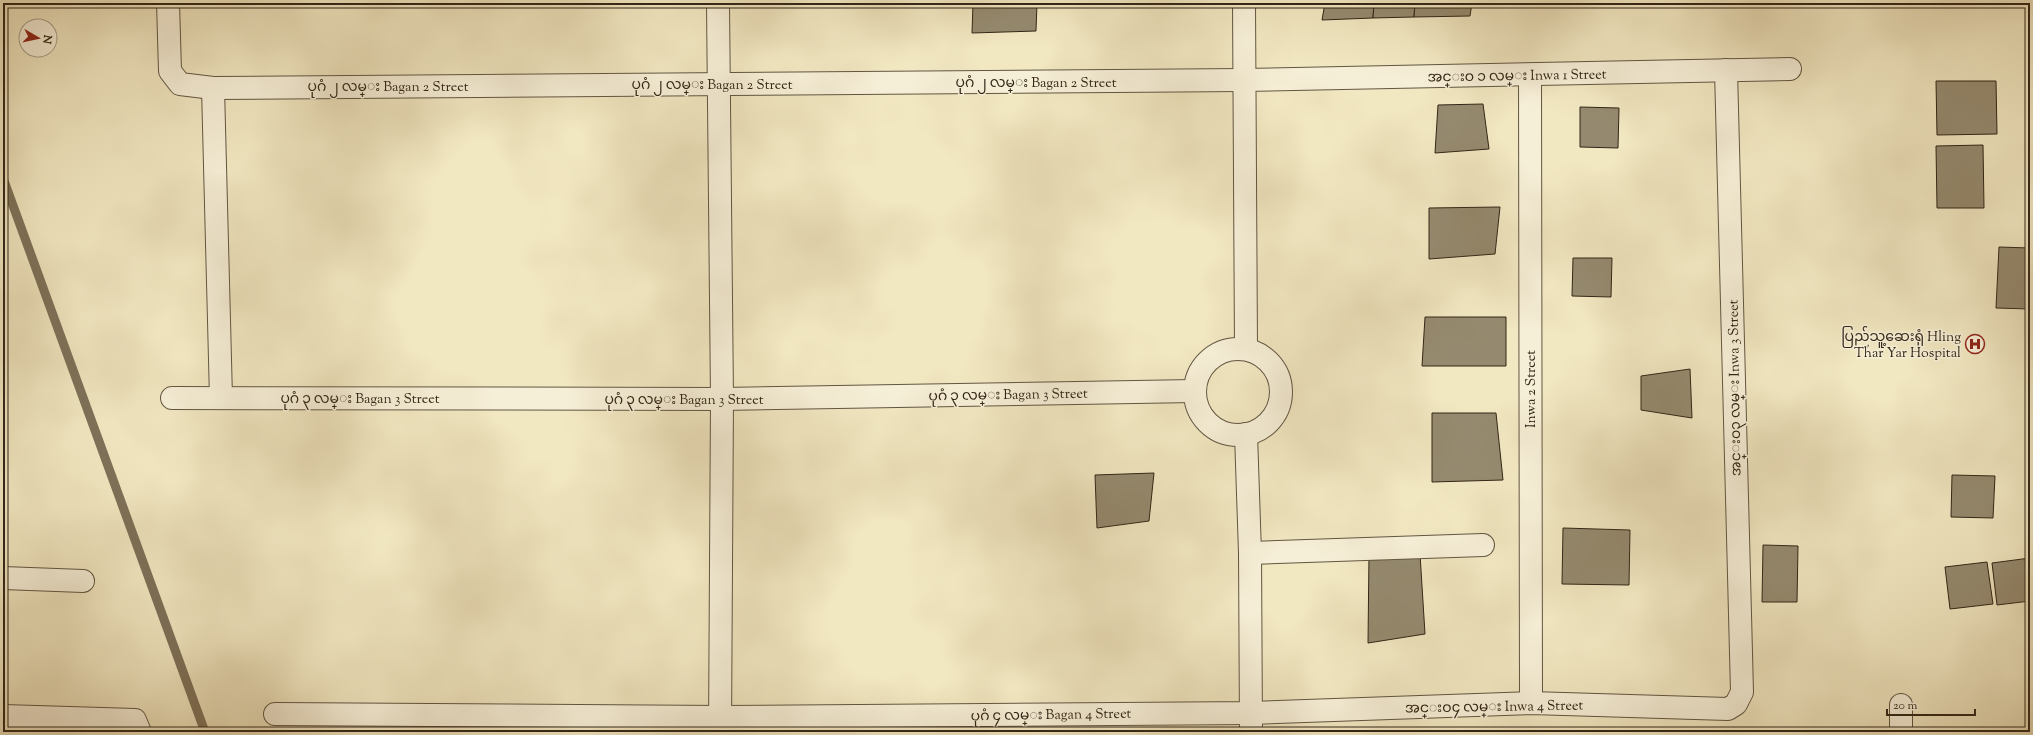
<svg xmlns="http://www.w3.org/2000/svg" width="2033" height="735" font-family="'Sorts Mill Goudy','Noto Sans Myanmar',serif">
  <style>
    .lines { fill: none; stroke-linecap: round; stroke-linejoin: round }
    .stream { stroke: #7e725a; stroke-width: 9 }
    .building { fill: #958a6f; stroke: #322617 }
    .street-casing { stroke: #625642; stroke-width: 24 }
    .street { stroke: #f6efd7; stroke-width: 22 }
    .labels { text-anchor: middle; stroke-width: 3; stroke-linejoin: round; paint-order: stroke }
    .street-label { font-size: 14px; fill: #322617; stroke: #f6efd7 }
    .poi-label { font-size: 14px; fill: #322617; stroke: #f6efd7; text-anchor: end }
  </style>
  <rect width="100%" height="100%" fill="#f1e7c1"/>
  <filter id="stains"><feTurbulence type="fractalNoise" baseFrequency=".005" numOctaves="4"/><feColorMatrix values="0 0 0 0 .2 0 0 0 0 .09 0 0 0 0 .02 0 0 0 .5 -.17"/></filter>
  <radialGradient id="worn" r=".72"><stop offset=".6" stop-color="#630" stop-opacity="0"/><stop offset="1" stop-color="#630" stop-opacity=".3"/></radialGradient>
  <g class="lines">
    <!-- stream -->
    <polyline class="stream" points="3,178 205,732"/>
  </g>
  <!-- building -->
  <g class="building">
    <polygon points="973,3 1037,3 1036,31 972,33"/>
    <polygon points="1325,3 1374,3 1373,18 1322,20"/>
    <polygon points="1374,3 1415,3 1414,17 1373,18"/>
    <polygon points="1415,3 1472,3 1470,16 1414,17"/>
    <polygon points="1936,81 1996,81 1997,134 1937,135"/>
    <polygon points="1483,104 1489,149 1435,153 1438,105"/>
    <polygon points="1580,107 1619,108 1618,148 1580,147"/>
    <polygon points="1983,145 1984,208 1937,208 1936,146"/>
    <polygon points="1500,207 1495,254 1429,259 1429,208"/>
    <polygon points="1999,247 2030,248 2030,309 1996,308"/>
    <polygon points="1573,258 1612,258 1611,297 1572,296"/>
    <polygon points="1425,317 1506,317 1506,366 1422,366"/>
    <polygon points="1690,369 1692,418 1641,410 1641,376"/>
    <polygon points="1432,413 1496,413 1503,480 1432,482"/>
    <polygon points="1154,473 1149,521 1097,528 1095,475"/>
    <polygon points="1952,475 1995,476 1993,518 1951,517"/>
    <polygon points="1563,528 1630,530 1629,585 1562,584"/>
    <polygon points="1763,545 1798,546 1797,602 1762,602"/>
    <polygon points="1369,554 1420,554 1425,634 1368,643"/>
    <polygon points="2030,558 2030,601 1997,605 1992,563"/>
    <polygon points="1987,562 1993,604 1950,609 1945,567"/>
  </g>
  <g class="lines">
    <defs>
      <g id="street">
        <polyline points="168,3 170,71 180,84 213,88 1243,80 1790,69"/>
        <polyline points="718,3 722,399 720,732"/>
        <polyline points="1244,3 1246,349"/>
        <polyline points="1530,75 1531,703"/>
        <polyline points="213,88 221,398"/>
        <circle cx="1238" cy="392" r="43"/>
        <polyline points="172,398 722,399 1195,391"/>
        <polyline points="1246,434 1250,553 1251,732"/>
        <polyline points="1250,553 1483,545"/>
        <polyline points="3,578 83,581"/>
        <polyline points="275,714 720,717 1251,713 1531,703 1728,709 1736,704 1742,692 1726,70"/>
        <polyline points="3,716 135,720 140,732"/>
        <polyline points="1901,732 1901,705"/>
      </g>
    </defs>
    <!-- street casing -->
    <use href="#street" class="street-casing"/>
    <!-- street -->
    <use href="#street" class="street"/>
  </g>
  <!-- icons -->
  <defs>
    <symbol id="hospital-ring" viewBox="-11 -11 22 22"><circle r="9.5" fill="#f6efd7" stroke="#8f2418" stroke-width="1.5"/><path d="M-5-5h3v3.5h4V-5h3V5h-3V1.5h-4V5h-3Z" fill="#8f2418"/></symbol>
  </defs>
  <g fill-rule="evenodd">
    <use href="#hospital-ring" x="1964" y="333" width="22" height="22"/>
  </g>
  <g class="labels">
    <!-- street labels -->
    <g class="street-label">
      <text transform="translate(1517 75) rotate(-1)" y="5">အင္းဝ ၁ လမ္း Inwa 1 Street</text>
      <text x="1036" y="87">ပုဂံ ၂ လမ္း Bagan 2 Street</text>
      <text x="712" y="89">ပုဂံ ၂ လမ္း Bagan 2 Street</text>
      <text x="388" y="91">ပုဂံ ၂ လမ္း Bagan 2 Street</text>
      <text transform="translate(1734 388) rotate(-91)" y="5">အင္းဝ၃ လမ္း Inwa 3 Street</text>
      <text transform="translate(1530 389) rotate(-90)" y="5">Inwa 2 Street</text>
      <text transform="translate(1008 394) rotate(-1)" y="5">ပုဂံ ၃ လမ္း Bagan 3 Street</text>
      <text x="360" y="403">ပုဂံ ၃ လမ္း Bagan 3 Street</text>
      <text x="684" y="404">ပုဂံ ၃ လမ္း Bagan 3 Street</text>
      <text transform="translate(1494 706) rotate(-1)" y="5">အင္းဝ၄ လမ္း Inwa 4 Street</text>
      <text transform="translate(1051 714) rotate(-1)" y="5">ပုဂံ ၄ လမ္း Bagan 4 Street</text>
    </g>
    <!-- poi labels -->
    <g class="poi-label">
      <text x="1961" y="341">ပြည်သူ့ဆေးရုံ Hling<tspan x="1961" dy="16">Thar Yar Hospital</tspan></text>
    </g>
  </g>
  <!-- margin -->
  <rect width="2033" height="735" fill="none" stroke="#f1e7c1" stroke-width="16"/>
  <rect x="4" y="4" width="2025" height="727" fill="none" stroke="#322617" stroke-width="2"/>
  <rect x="8" y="8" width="2017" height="719" fill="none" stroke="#322617"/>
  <!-- north arrow -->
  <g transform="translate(38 38) rotate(99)"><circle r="19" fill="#f6efd7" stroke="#a89f8a"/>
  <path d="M0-3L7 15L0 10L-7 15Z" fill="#8f2418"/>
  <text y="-6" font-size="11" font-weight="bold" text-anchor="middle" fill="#322617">N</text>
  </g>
  <!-- scale -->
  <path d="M1887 709v6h88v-6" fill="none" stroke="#322617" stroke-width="2"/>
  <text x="1893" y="709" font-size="12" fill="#322617" stroke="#f6efd7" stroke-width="3" paint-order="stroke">20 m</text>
  <rect width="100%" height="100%" filter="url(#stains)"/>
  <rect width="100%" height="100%" fill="url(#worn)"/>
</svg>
